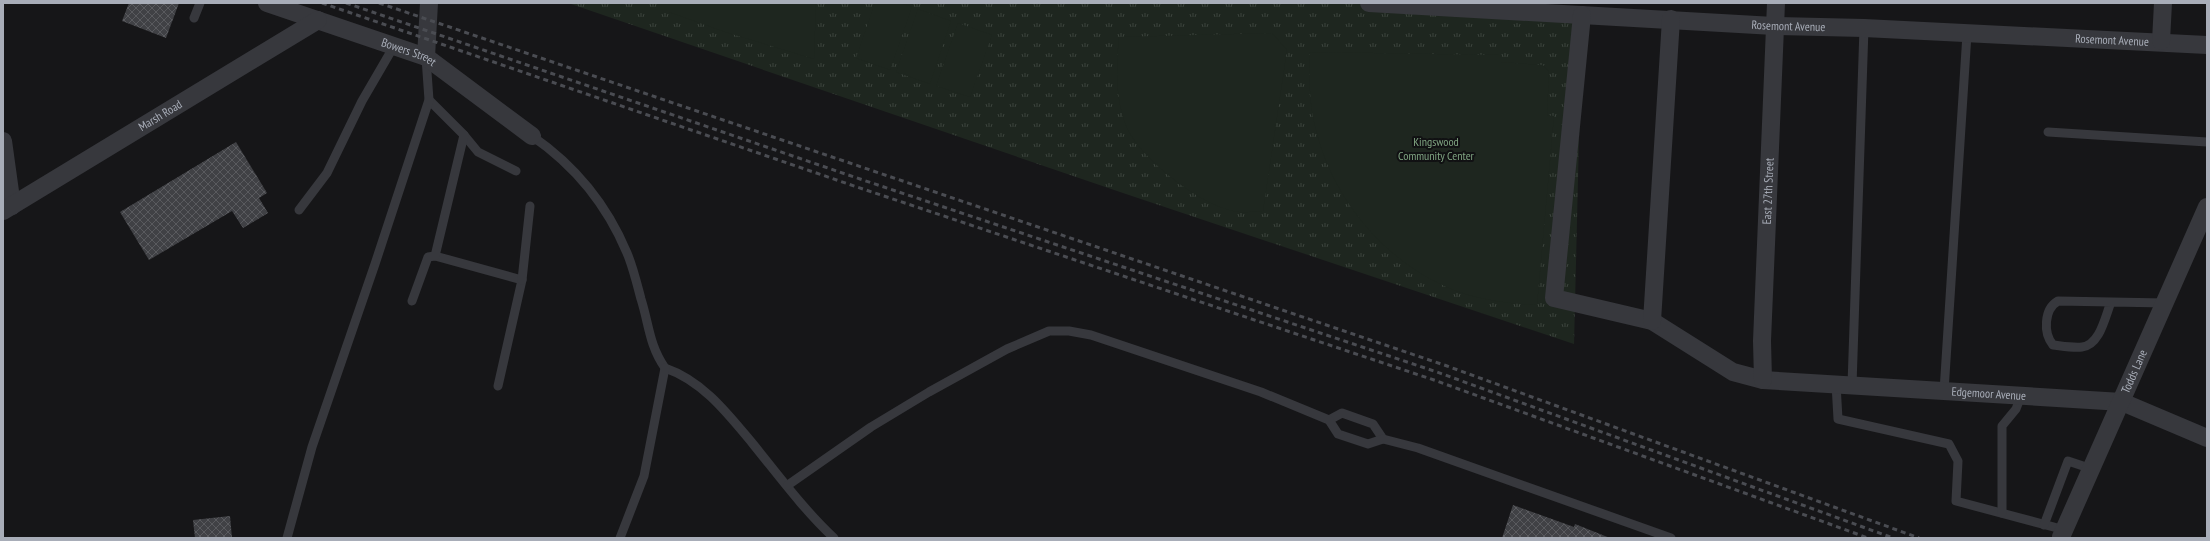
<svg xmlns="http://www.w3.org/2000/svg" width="2210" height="541" font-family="'PT Sans Narrow',sans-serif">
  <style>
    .grass { fill: url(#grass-tufts) }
    .garden { fill: #1e261f }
    .building { fill: url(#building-cross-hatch) }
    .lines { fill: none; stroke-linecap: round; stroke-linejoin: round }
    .lane { stroke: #37383d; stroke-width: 9 }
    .street { stroke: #37383d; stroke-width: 18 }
    .rail { stroke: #4a4c52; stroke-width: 3; stroke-dasharray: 5 4; stroke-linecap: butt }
    .labels { text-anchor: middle; stroke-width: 4; stroke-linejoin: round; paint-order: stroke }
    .street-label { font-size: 12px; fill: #a8adb8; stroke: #111113 }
    .park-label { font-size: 12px; fill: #7fa381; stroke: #111113 }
  </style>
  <defs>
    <pattern id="grass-tufts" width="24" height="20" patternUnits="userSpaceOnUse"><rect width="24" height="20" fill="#1e261f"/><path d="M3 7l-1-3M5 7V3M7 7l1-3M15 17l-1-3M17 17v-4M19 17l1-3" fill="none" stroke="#3c433d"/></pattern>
    <pattern id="building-cross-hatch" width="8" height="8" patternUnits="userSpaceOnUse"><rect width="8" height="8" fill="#404145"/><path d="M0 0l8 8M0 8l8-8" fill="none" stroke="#595a5e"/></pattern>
  </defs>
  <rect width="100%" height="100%" fill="#161618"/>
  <!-- grass -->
  <polygon class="grass" points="568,3 1364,3 1582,15 1574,344 1120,192"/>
  <!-- garden -->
  <g class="garden">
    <polygon points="660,3 816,3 814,59 725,32 669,12"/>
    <polygon points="875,3 901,3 912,7 890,70 856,58"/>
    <polygon points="918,9 951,21 930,84 896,72"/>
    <polygon points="958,23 992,35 970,97 936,86"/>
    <path d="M1272,33L1287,50L1263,211C1255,211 1246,213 1239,212C1203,208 1142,160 1127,128C1115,100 1116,67 1119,37Z"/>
    <path d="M1310,52L1500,55V62L1543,65L1549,72L1547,115L1554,116L1537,305C1513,304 1489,301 1465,294C1392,270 1334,204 1316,130C1309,104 1309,78 1310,52Z"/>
  </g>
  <!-- building -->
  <g class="building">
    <polygon points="129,3 179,3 166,38 122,21"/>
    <polygon points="236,142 267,193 259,198 268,213 243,228 232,211 149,260 120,212"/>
    <polygon points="1513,505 1574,527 1575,524 1610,538 1502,538"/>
    <polygon points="230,516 232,538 195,538 193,520"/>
  </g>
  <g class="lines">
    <!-- lane -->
    <g class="lane">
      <polyline points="194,18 200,3"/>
      <polyline points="2048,132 2207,142"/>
      <polyline points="464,135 478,152 516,171"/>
      <path d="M532,136C574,165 607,205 627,253C633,267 637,284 641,299C649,324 649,345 665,368C703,381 728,414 753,444C779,476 804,510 834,538"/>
      <polyline points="299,210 327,173 362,101 394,46"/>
      <polyline points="435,256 522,280 498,386"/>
      <polyline points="522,280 530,206"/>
      <polyline points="412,301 428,257 435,256 464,135 429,100"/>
      <path d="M2111,302C2105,317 2100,345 2082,347C2073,348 2062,346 2053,345C2043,333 2044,309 2058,301L2165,303"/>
      <polyline points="1836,384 1838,419 1949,444 1958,461 1956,501 2065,530"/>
      <polyline points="1852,385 1864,28"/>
      <polyline points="1944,391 1967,34"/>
      <polyline points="1329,420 1342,413 1373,424 1383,439"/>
      <polyline points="788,485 871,427 929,392 1007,349 1049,331 1069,331 1091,335 1261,392 1329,420 1338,434 1368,444 1383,439 1418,448 1671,538"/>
      <polyline points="2002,513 2002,426 2016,409 2021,396"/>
      <polyline points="2044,525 2068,461 2092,469"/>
      <polyline points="287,538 312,447 375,264 429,100 426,58"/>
      <polyline points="620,538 644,476 665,368"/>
    </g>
    <!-- street -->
    <g class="street">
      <path id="s1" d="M267,3L426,57L532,136"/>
      <path id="s2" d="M1369,3L1774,26L1864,28L2207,45"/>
      <path id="s3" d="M1582,15L1554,298L1652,321L1733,372L1763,380L2122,402L2207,438"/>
      <polyline points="2161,41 2163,3"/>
      <polyline points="426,57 429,3"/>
      <polyline points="3,141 12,206"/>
      <path id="s4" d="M3,211L318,20"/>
      <polyline points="1652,321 1671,19"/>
      <path id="s5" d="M1763,380L1762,341L1776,3"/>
      <path id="s6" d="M2061,537L2207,207"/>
    </g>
    <!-- rail -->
    <g class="rail">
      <polyline points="322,3 857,187 1434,380 1868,538"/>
      <polyline points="346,3 860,179 1437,372 1893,538"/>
      <polyline points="379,3 1447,366 1919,538"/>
    </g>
  </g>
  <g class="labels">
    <!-- street labels -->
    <g class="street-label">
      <text dy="4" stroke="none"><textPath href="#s2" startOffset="420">Rosemont Avenue</textPath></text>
      <text dy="4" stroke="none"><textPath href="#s2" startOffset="744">Rosemont Avenue</textPath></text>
      <text dy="4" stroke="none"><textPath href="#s1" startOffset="150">Bowers Street</textPath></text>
      <text dy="4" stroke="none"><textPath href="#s4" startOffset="184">Marsh Road</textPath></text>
      <text dy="4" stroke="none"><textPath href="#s5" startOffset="189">East 27th Street</textPath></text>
      <text dy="4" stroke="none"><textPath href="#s6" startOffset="181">Todds Lane</textPath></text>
      <text dy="4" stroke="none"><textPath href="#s3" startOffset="738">Edgemoor Avenue</textPath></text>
    </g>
    <!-- park labels -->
    <g class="park-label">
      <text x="1436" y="146">Kingswood<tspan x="1436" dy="14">Community Center</tspan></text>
    </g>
  </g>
  <!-- border -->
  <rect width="2210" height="541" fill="none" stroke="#a8adb8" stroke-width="8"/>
</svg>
